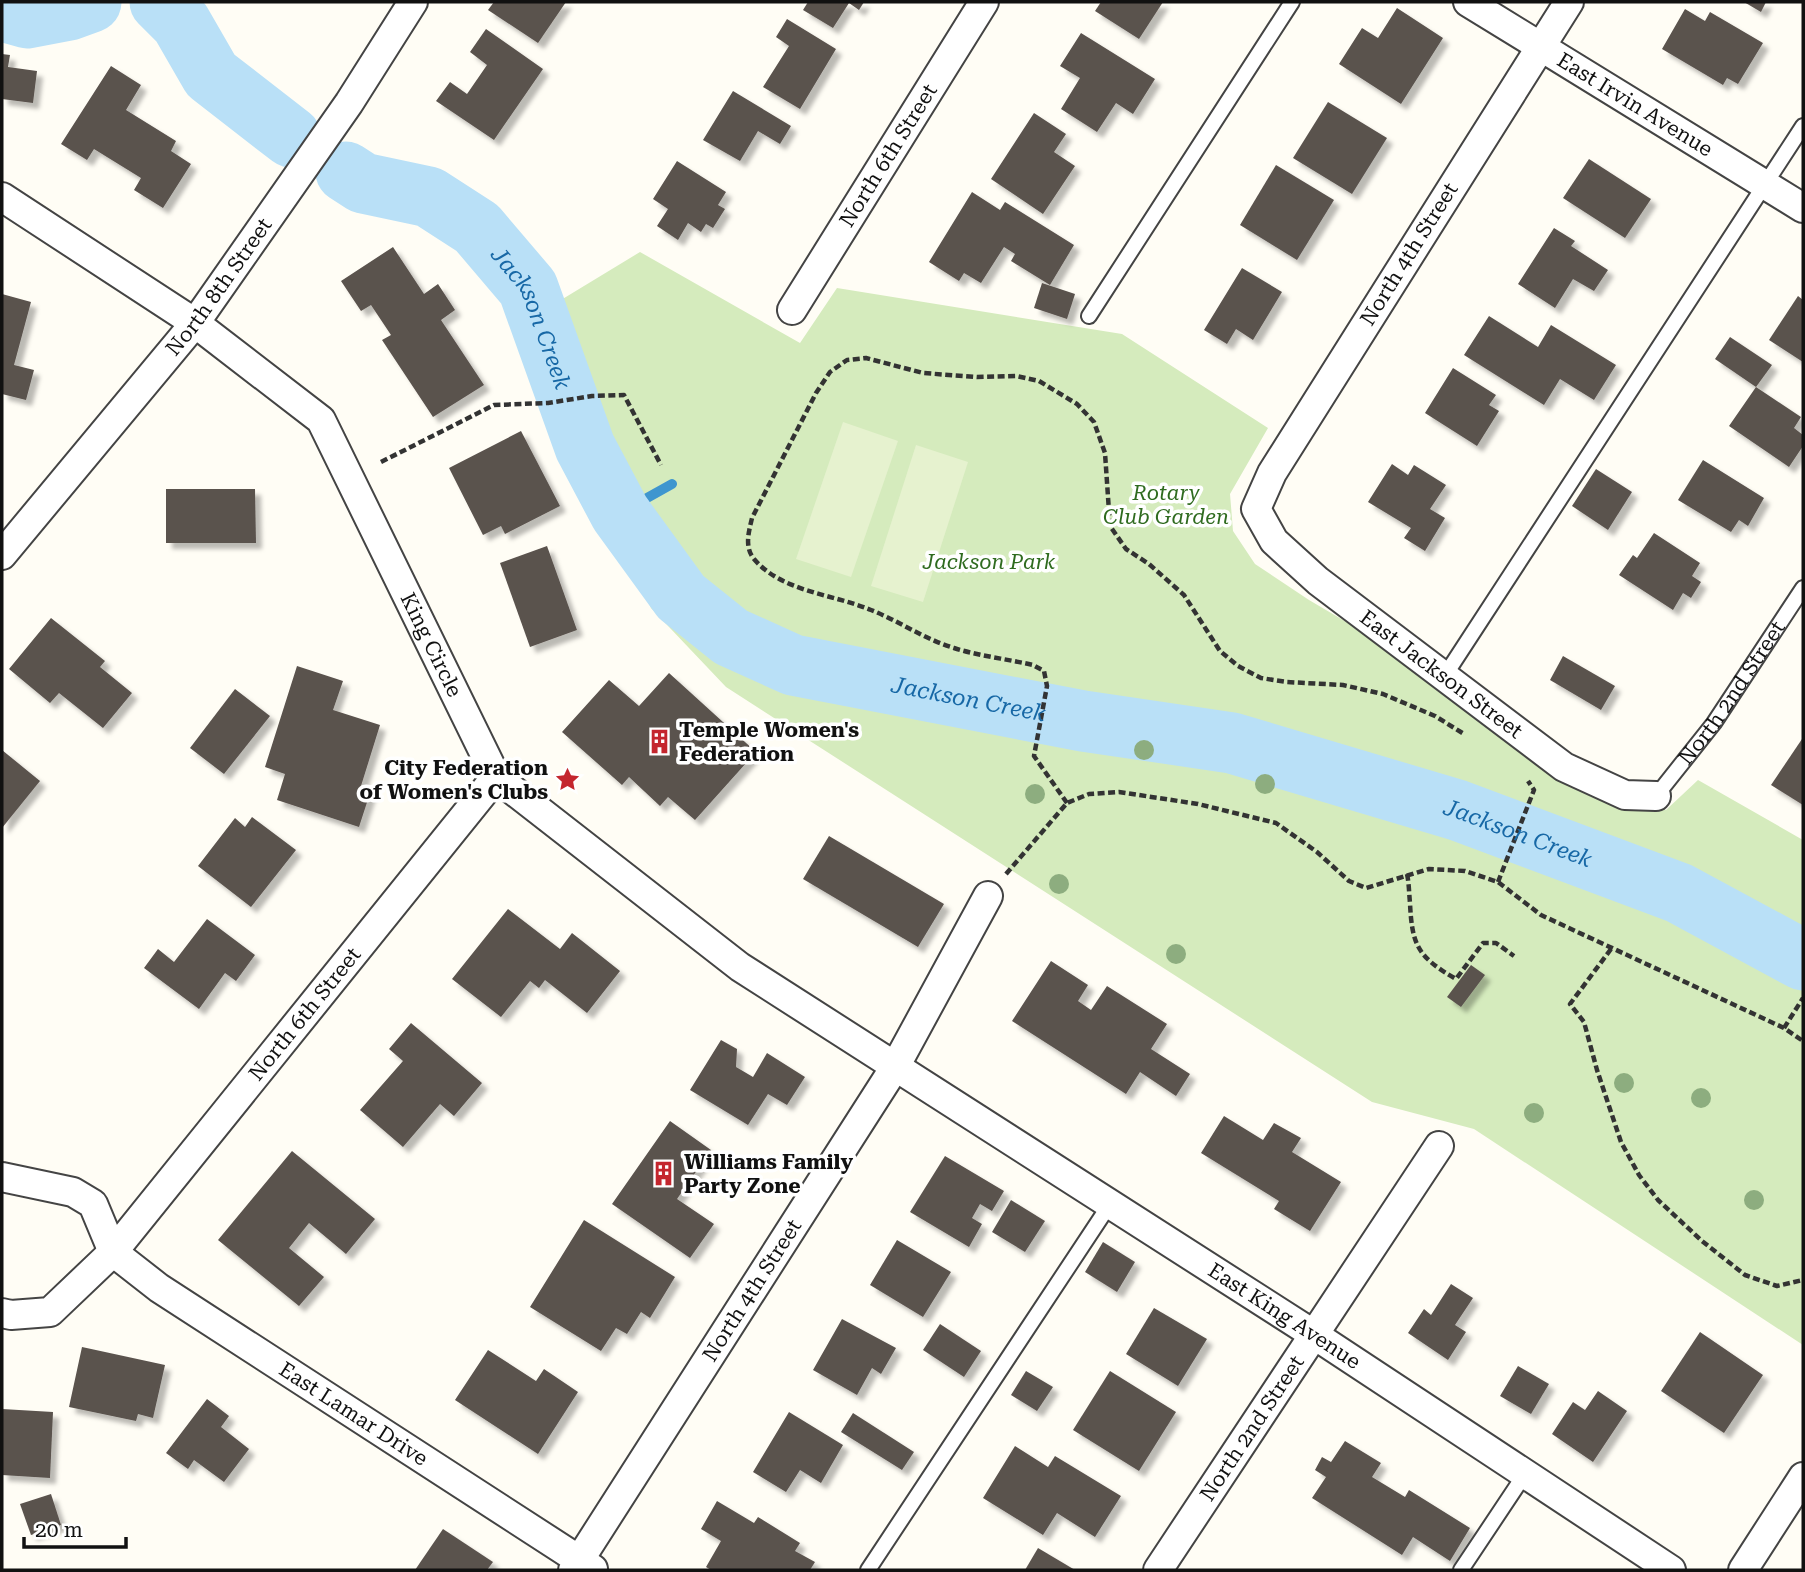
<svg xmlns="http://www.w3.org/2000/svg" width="1805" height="1572" font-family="'Roboto Serif',serif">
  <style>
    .green { fill: #d5ebbd }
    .pitch { fill: #e6f2cf }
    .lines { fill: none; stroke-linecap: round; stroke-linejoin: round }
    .stream { stroke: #3f96cf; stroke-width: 10 }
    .river { stroke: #b9e0f7; stroke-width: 61 }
    .building { fill: #5a524d; filter: url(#shadow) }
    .service-casing { stroke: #444; stroke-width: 18 }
    .minor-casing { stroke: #444; stroke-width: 32 }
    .path { stroke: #333; stroke-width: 4.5; stroke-dasharray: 7 3.5; stroke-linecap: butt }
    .service { stroke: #fff; stroke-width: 14 }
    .minor { stroke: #fff; stroke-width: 28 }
    .tree { fill: #8dad7f }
    .labels { text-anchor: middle; stroke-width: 7; stroke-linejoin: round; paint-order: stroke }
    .street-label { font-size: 21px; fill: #111; stroke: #fff }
    .park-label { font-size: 21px; font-style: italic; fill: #2f6b1f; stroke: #fff }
    .poi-label { font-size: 21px; font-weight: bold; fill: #111; stroke: #fff; text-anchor: start }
    .water-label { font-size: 23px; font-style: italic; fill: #1768a6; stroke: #fff }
  </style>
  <defs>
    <filter id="shadow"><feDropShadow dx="6" dy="6" stdDeviation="2" flood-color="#0004"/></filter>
  </defs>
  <rect width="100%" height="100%" fill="#fffdf5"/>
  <!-- green -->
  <polygon class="green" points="640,252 800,343 837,288 1122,334 1268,428 1230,494 1233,531 1255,564 1309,600 1666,810 1698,780 1803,840 1803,1345 1474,1129 1372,1102 726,687 651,608 528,320"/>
  <!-- pitch -->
  <g class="pitch">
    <polygon points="843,422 898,441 851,577 796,559"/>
    <polygon points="916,445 968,462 923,602 871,586"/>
  </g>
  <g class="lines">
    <!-- stream -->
    <polyline class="stream" points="620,513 672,484"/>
    <!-- river -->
    <g class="river">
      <polyline points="160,2 181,23 211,75 291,137"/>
      <polyline points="2,11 27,18 69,10 91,2"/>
      <path id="s1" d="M346,172L363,183L429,197L477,228L528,288L585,447L620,513L681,597L731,637L793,665L1083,721L1232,743L1457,810L1679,893L1803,960"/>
    </g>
  </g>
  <!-- building -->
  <g class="building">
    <polygon points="494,2 566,2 538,43 488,10"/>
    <polygon points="808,2 864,2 859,10 849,3 833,28 803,10"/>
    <polygon points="1101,2 1163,2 1139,39 1095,11"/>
    <polygon points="1744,2 1766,2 1761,12"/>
    <polygon points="1397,8 1443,38 1401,104 1339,64 1362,28 1378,38"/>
    <polygon points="1685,9 1705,21 1710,12 1763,43 1738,84 1727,78 1723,85 1662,49"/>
    <polygon points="787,19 836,49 800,109 763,87 789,46 776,37"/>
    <polygon points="486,29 543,69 494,140 436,101 450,82 467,94 487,65 470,52"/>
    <polygon points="1081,33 1155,79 1133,114 1116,103 1097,132 1061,109 1080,78 1060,66"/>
    <polygon points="2,54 10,55 8,67 37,71 33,103 2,99"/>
    <polygon points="111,66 141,85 126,110 176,141 171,151 191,164 163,208 134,190 141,178 94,149 87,160 61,144"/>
    <polygon points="733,91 791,126 780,144 758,131 740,161 703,140"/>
    <polygon points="1328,102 1387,138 1352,194 1293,158"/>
    <polygon points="1034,113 1066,134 1054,152 1075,166 1043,214 991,179"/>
    <polygon points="1589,159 1651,199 1625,238 1563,198"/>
    <polygon points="677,161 726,192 718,205 725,209 713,228 706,224 701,232 688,223 678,240 657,226 668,209 653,199"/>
    <polygon points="1276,165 1334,200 1297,260 1240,225"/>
    <polygon points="972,192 1000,210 1005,202 1074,245 1050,285 1011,261 1015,254 1004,247 981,283 964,273 959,281 929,262"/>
    <polygon points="1554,228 1575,241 1571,246 1608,270 1594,291 1573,279 1555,308 1518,284"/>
    <polygon points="393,247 424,294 438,284 455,310 441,320 484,385 433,417 382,340 391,335 371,305 361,311 341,281"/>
    <polygon points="1242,268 1282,292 1253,340 1236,329 1227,344 1204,330"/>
    <polygon points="1042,283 1075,294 1067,319 1034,308"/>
    <polygon points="2,294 31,302 14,365 34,370 26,400 2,394"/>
    <polygon points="1798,296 1803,300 1803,362 1769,340"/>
    <polygon points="1489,316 1538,347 1551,325 1616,365 1594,400 1560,379 1544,405 1464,355"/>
    <polygon points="1730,337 1772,365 1756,387 1715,359"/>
    <polygon points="1453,368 1496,395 1489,405 1499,411 1477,446 1425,413"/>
    <polygon points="1756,387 1801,417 1794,428 1803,435 1803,446 1789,467 1729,426"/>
    <polygon points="521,431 560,506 505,534 501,526 483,535 449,468"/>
    <polygon points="1703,460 1764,498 1748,526 1739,520 1731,532 1678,500"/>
    <polygon points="1392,464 1408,475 1414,465 1446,485 1430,509 1445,518 1425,551 1404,538 1411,528 1368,502"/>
    <polygon points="1596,469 1632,492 1608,530 1572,506"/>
    <polygon points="166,489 255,489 256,543 166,543"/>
    <polygon points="1654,533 1700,563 1692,576 1701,582 1691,598 1683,593 1673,610 1619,575 1633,555 1637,558"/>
    <polygon points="547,546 577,630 530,647 500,563"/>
    <polygon points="51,618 105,661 100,667 132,693 103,728 59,693 50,703 9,669"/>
    <polygon points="1563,656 1615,686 1601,710 1550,680"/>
    <polygon points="297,666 343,681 333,710 380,725 361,786 371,790 359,827 277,800 285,774 265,767"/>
    <polygon points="669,673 756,752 695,820 668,797 660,806 629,777 622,785 562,732 609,680 639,706"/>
    <polygon points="235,689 270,716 224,774 190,748"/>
    <polygon points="1802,739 1803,740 1803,805 1771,785"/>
    <polygon points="2,750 40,781 2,828"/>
    <polygon points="252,817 296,850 251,907 198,866 235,818 245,827"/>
    <polygon points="829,836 944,904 918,947 803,879"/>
    <polygon points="508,909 560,949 572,933 620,971 587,1013 545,980 539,988 530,981 501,1017 452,979"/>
    <polygon points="207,919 255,955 236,981 225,973 199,1009 144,968 158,949 174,962"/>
    <polygon points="1051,961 1088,985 1078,1001 1091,1010 1107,986 1167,1024 1151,1049 1190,1074 1176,1096 1140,1072 1126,1094 1012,1021"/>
    <polygon points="1471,965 1485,975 1461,1007 1447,997"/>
    <polygon points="411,1023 482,1083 454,1116 440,1104 403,1147 360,1110 403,1061 389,1049"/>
    <polygon points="721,1040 737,1049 736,1067 753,1077 767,1053 805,1077 787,1105 768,1094 748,1125 690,1090"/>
    <polygon points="1224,1116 1263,1140 1274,1123 1301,1138 1292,1152 1341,1182 1310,1231 1274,1209 1279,1201 1201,1153"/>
    <polygon points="670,1121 711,1150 677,1199 714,1224 690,1258 612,1204"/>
    <polygon points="292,1151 375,1219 346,1254 309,1223 289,1248 324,1277 299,1306 218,1240"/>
    <polygon points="945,1156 1004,1191 992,1211 980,1204 972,1218 982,1224 969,1247 910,1212"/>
    <polygon points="1011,1200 1045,1221 1025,1252 992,1232"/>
    <polygon points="584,1220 675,1277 650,1318 641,1312 627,1334 616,1328 601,1351 530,1307"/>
    <polygon points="897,1240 951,1272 923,1317 870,1285"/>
    <polygon points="1103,1242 1135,1262 1117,1292 1085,1272"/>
    <polygon points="1451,1284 1473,1298 1455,1325 1466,1332 1448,1360 1408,1333 1424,1309 1431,1315"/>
    <polygon points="1154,1308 1207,1339 1178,1386 1126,1354"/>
    <polygon points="842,1319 896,1348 881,1374 872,1368 857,1395 813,1370"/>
    <polygon points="940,1324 981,1351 964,1377 923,1350"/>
    <polygon points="1700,1332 1763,1375 1724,1433 1661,1391"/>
    <polygon points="82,1347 165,1365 153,1418 138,1414 136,1421 69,1407"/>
    <polygon points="488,1350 536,1381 544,1369 578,1392 538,1454 455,1400"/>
    <polygon points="1518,1366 1549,1384 1531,1414 1500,1396"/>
    <polygon points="1026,1371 1053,1387 1037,1411 1011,1395"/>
    <polygon points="1110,1371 1176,1412 1139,1471 1073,1430"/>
    <polygon points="1598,1391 1627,1411 1593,1462 1552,1434 1573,1402 1585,1410"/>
    <polygon points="207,1399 229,1416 221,1427 249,1449 224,1482 194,1460 188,1469 166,1453"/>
    <polygon points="2,1409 53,1412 50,1478 2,1475"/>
    <polygon points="789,1412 843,1445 821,1483 800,1470 786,1492 753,1472"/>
    <polygon points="853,1413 914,1452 902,1470 841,1432"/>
    <polygon points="1345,1441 1381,1463 1372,1477 1405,1497 1409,1490 1470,1528 1450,1561 1413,1537 1402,1555 1312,1498 1326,1477 1315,1470 1322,1457 1331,1462"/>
    <polygon points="1015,1446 1048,1467 1055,1456 1121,1496 1095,1537 1057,1513 1043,1535 983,1498"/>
    <polygon points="51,1494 61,1525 31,1535 20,1504"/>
    <polygon points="717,1501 754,1523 758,1517 800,1543 795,1551 815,1562 810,1570 711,1570 706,1567 721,1541 701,1529"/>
    <polygon points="443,1529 493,1562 487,1570 415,1570"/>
    <polygon points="1038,1548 1075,1570 1025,1570"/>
  </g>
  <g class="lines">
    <defs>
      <g id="service">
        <polyline points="1089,316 1292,2"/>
        <polyline points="1444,677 1803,126"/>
        <path id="s2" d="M1656,796L1714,723L1803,588"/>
        <polyline points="868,1570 1110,1204"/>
        <polyline points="1461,1570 1525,1474"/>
      </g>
      <g id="minor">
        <path id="s3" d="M1468,2L1803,208"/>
        <path id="s4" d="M1569,2L1272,473L1256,509L1274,541L1318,581L1564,767L1625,795L1656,796"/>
        <path id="s5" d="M2,197L195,323L321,420L496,777L740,967L1313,1334L1671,1570"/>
        <path id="s6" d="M792,310L984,2"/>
        <path id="s7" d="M2,555L195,323L349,103L413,2"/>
        <path id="s8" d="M2,1177L73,1192L93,1204L113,1252L159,1288L593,1569"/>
        <path id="s9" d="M2,1313L11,1315L50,1312L113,1252L496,777"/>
        <path id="s10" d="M573,1570L895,1067L988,896"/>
        <path id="s11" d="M1158,1570L1439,1146"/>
        <polyline points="1743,1570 1803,1477"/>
      </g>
    </defs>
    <!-- service casing -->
    <use href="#service" class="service-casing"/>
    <!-- minor casing -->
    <use href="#minor" class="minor-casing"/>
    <!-- path -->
    <g class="path">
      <polyline points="381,462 494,405 548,403 592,396 624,395 661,465"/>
      <path d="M1067,803L1034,756L1047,686L1044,671L1033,665C1007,659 979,656 954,648C924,639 899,621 871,610C833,594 782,592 754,559C744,547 749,531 752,518L816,393L830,372L847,360L866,358L923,373L977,377L1016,376L1039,381L1077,404L1094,422L1105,453L1110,526L1126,549L1149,564L1184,595L1220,651L1238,666L1261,678L1287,682L1343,685L1383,694L1435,716L1464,734"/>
      <polyline points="1006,874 1067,803 1089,794 1119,792 1198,804 1276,823 1317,852 1349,881 1366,888 1429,869 1465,871 1498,882 1541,915 1784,1028 1803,1041"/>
      <path d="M1407,874C1409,883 1409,893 1410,903C1412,946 1418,957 1456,979L1483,943H1496L1514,956"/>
      <polyline points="1498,882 1534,790 1528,781"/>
      <polyline points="1611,949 1570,1004 1584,1022 1597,1070 1621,1142 1639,1175 1658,1200 1702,1241 1745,1275 1777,1286 1803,1280"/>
      <polyline points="1784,1028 1803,998"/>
    </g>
    <!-- service -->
    <use href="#service" class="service"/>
    <!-- minor -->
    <use href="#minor" class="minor"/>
  </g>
  <!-- trees -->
  <g class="tree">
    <circle cx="1144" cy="750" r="10"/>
    <circle cx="1265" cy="784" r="10"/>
    <circle cx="1035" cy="794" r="10"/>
    <circle cx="1059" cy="884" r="10"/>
    <circle cx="1176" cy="954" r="10"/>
    <circle cx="1624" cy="1083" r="10"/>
    <circle cx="1701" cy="1098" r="10"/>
    <circle cx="1534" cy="1113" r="10"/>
    <circle cx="1754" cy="1200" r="10"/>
  </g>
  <!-- icons -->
  <defs>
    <symbol id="building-bare" viewBox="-9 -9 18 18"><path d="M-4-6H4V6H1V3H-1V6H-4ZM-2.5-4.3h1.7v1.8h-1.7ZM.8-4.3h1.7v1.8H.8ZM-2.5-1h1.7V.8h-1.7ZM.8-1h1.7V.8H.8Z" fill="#c4262e" stroke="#fff" stroke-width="2.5" paint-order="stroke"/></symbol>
    <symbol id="sight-bare" viewBox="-9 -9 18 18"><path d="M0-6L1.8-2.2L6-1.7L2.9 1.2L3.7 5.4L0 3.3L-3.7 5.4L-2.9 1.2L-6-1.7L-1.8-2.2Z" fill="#c4262e" stroke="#fff" stroke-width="2.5" paint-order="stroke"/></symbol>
  </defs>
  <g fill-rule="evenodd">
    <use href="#building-bare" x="642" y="724" width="35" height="35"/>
    <use href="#sight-bare" x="550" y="762" width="35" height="35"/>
    <use href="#building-bare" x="646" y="1156" width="35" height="35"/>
  </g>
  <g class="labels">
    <!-- street labels -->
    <g class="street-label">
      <text dy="7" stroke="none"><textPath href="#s3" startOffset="196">East Irvin Avenue</textPath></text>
      <text dy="7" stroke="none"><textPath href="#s6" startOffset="182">North 6th Street</textPath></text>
      <text transform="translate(1409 254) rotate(-58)" y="7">North 4th Street</text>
      <text dy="7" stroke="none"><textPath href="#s7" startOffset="345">North 8th Street</textPath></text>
      <text dy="7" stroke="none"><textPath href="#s5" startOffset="640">King Circle</textPath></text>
      <text dy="7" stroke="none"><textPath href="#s4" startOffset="847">East Jackson Street</textPath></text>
      <text dy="7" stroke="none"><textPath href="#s2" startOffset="128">North 2nd Street</textPath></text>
      <text dy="7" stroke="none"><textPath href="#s9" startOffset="441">North 6th Street</textPath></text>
      <text dy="7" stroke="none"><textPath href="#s10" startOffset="332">North 4th Street</textPath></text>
      <text dy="7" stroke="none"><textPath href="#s5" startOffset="1743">East King Avenue</textPath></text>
      <text dy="7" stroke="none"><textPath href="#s8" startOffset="438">East Lamar Drive</textPath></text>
      <text dy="7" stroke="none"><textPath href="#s11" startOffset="170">North 2nd Street</textPath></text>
    </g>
    <!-- park labels -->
    <g class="park-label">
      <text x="1166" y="500">Rotary<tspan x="1166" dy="24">Club Garden</tspan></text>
      <text x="989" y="569">Jackson Park</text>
    </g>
    <!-- poi labels -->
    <g class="poi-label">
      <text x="679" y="737">Temple Women's<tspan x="679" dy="24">Federation</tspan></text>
      <text x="548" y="775" text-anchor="end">City Federation<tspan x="548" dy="24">of Women's Clubs</tspan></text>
      <text x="684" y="1169">Williams Family<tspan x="684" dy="24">Party Zone</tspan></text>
    </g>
    <!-- water labels -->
    <g class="water-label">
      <text dy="8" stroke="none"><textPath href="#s1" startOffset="252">Jackson Creek</textPath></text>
      <text dy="8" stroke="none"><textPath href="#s1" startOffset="882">Jackson Creek</textPath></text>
      <text dy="8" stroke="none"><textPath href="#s1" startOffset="1449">Jackson Creek</textPath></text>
    </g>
  </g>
  <!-- border -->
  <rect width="1805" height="1572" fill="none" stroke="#111111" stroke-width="7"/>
  <!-- scale -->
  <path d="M24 1537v10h102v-10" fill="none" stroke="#111111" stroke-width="3.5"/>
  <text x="35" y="1537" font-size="21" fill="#111111" stroke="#ffffff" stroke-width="5" paint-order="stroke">20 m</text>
</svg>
